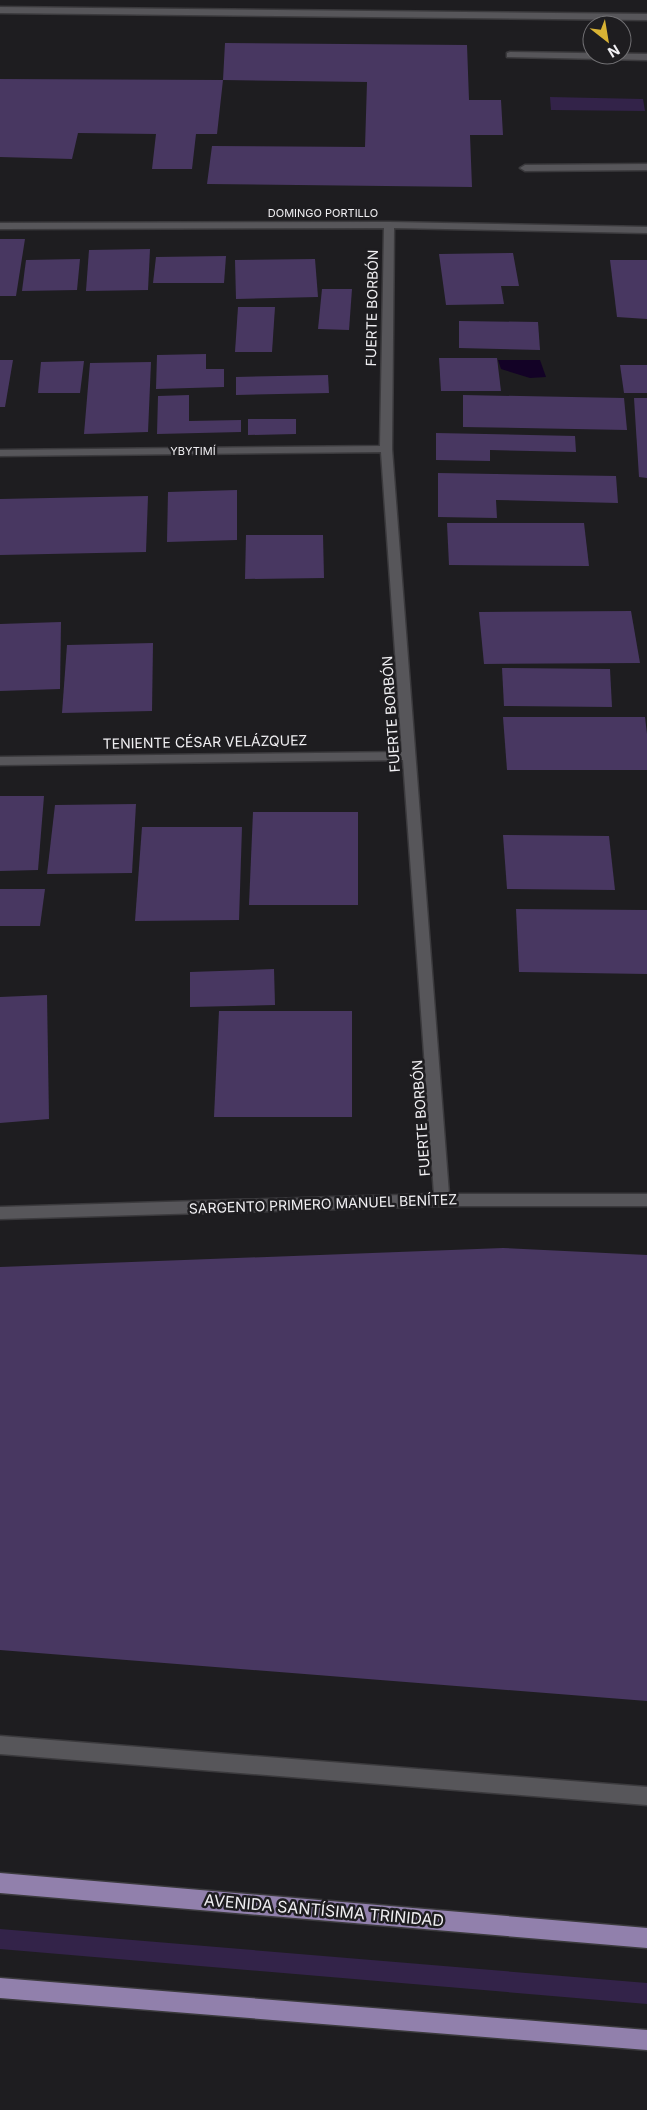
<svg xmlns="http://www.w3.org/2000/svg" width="647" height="2110" font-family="Inter,sans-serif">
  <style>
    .green { fill: #332349 }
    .water { fill: #130226 }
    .building { fill: #483761 }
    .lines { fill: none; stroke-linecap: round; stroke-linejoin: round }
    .minor-casing { stroke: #3b3a3d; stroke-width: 3 }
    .major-casing { stroke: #3b3a3d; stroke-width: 3 }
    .minor { fill: #57565a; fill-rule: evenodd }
    .major { fill: #9180ac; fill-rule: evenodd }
    .labels { text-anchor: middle; stroke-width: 5; stroke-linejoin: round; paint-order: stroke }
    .far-street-label { font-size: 11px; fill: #f0eff2; stroke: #1e1d20 }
    .street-label { font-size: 14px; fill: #f0eff2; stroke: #1e1d20 }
    .near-street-label { font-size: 16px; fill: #f0eff2; stroke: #1e1d20 }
  </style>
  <rect width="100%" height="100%" fill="#1e1d20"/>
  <!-- green -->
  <g class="green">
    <polygon points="550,97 643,99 645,111 551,110"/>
    <polygon points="0,1929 647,1983 647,2004 0,1949"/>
  </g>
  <!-- water -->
  <polygon class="water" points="498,360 540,360 546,377 530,378 501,369"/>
  <!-- building -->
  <g class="building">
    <polygon points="225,43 467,45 469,100 501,100 503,135 470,135 472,187 207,184 212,146 365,147 367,82 223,80"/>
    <polygon points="0,79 223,80 217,134 196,134 192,169 152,169 156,134 78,133 72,159 0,157"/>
    <polygon points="0,239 25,239 16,296 0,296"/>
    <polygon points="150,249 148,290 86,291 89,250"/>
    <polygon points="513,253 519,286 501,286 504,304 446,305 439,254"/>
    <polygon points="226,256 224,283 153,283 156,257"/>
    <polygon points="80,259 77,290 22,291 26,260"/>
    <polygon points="315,259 318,297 236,299 235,260"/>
    <polygon points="610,260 647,260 647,319 617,317"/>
    <polygon points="322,289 352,289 349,330 318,329"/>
    <polygon points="238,307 275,307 272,352 235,352"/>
    <polygon points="459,321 538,322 540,350 459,348"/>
    <polygon points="206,354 206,369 224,369 224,387 156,389 157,355"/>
    <polygon points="439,358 497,358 501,391 441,391"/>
    <polygon points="0,360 13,360 5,407 0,407"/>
    <polygon points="84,361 80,393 38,393 41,362"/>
    <polygon points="151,362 148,432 84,434 90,363"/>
    <polygon points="620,365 647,365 647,393 624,393"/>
    <polygon points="328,375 329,393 236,395 236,377"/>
    <polygon points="189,395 189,421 241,420 241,432 157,434 158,396"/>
    <polygon points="463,395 624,398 627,430 463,427"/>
    <polygon points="634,398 647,398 647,478 639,477"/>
    <polygon points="248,419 296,419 296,434 248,435"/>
    <polygon points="436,433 575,436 576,452 490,450 490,461 436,460"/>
    <polygon points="438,473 616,476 618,503 496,500 497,518 438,517"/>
    <polygon points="237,490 237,540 167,542 168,492"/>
    <polygon points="148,496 146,552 0,555 0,499"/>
    <polygon points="447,523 584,523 589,566 449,565"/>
    <polygon points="246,535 323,535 324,578 245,579"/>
    <polygon points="631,611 640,663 484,664 479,612"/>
    <polygon points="61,622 60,689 0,691 0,624"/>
    <polygon points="153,643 152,711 62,713 67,645"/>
    <polygon points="502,668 610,669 612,707 504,706"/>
    <polygon points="503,717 645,717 647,734 647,770 507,770"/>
    <polygon points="0,796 44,796 38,870 0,871"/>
    <polygon points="136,804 132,873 47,874 55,805"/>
    <polygon points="253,812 358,812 358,905 249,905"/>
    <polygon points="142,827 242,827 239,920 135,921"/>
    <polygon points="503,835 609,836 615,890 507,889"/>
    <polygon points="0,889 45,889 40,926 0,926"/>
    <polygon points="516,909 647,910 647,974 519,972"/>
    <polygon points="274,969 275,1005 190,1007 190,972"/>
    <polygon points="47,995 49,1119 0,1123 0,997"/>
    <polygon points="219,1011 352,1011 352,1117 214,1117"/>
    <polygon points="503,1248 647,1255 647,1701 0,1650 0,1267"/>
  </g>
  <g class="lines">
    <defs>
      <g id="minor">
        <polygon points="0,7 647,14 647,20 0,13"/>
        <polygon points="510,52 647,54 647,60 507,57 507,53"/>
        <polygon points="647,164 647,170 525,171 520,168 525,165"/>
        <polygon points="389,222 647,227 647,233 394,228 392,449 449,1194 647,1194 647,1206 442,1206 0,1219 0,1207 434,1194 403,760 0,765 0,757 402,752 381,452 0,456 0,450 380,446 384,228 0,229 0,223"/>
        <polygon points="0,1736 647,1787 647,1805 0,1754"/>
      </g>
      <g id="major">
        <polygon points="0,1873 647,1928 647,1948 0,1893"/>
        <polygon points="0,1978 647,2030 647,2050 0,1998"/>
      </g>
    </defs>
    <!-- minor casing -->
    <use href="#minor" class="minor-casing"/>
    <!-- major casing -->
    <use href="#major" class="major-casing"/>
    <!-- minor -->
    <use href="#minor" class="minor"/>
    <!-- major -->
    <use href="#major" class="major"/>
  </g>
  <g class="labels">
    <!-- far-street labels -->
    <g class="far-street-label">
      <text x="323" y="217">DOMINGO PORTILLO</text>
      <text x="193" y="455">YBYTIMÍ</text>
    </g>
    <!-- street labels -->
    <g class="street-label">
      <text transform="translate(372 308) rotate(-89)" y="5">FUERTE BORBÓN</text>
      <text transform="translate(391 714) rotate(-94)" y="5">FUERTE BORBÓN</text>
      <text transform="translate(205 742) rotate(-1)" y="5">TENIENTE CÉSAR VELÁZQUEZ</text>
      <text transform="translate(421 1118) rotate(-94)" y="5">FUERTE BORBÓN</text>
      <text transform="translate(323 1204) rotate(-2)" y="5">SARGENTO PRIMERO MANUEL BENÍTEZ</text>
    </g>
    <!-- near-street labels -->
    <g class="near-street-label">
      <text transform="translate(324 1910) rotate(5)" y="6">AVENIDA SANTÍSIMA TRINIDAD</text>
    </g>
  </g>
  <!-- north arrow -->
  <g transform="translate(607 40) rotate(149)"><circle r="24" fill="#1e1d20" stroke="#727174"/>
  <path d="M0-4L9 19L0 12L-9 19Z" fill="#d9b334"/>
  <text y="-8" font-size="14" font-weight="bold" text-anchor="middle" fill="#f0eff2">N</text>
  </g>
</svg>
